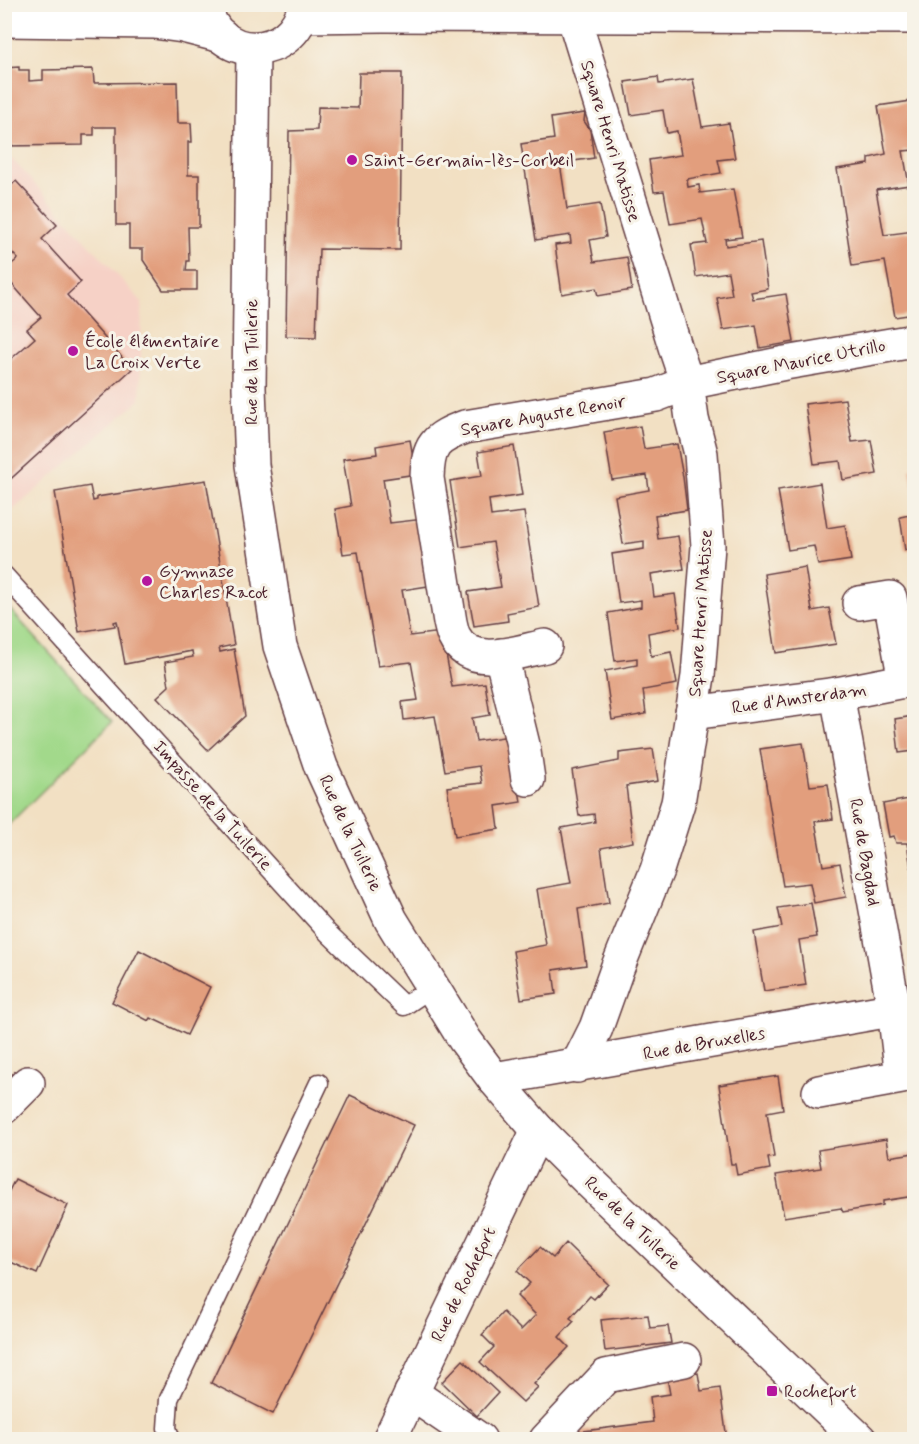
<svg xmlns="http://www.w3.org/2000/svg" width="919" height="1444" font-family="Mynerve,sans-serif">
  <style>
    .built { fill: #f6d1c6 }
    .green { fill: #a2d98b; stroke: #767c5b; stroke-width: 1.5 }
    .building { fill: #e29e7d }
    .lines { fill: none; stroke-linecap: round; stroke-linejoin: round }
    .service-casing { stroke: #633c42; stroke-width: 21 }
    .minor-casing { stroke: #633c42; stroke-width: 36 }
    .tertiary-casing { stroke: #633c42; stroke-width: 36 }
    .secondary-casing { stroke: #633c42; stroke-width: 36 }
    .service { stroke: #fff; stroke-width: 18 }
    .minor { stroke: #fff; stroke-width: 33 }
    .tertiary { stroke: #fff; stroke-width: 33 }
    .secondary { stroke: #fff; stroke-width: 33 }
    .poi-dot { fill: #b5179e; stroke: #f7f3e8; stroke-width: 2 }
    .labels { text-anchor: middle; stroke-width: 6; stroke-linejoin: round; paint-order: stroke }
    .street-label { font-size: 18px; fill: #4a1f2b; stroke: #f7f3e8 }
    .poi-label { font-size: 18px; fill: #4a1f2b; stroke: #f7f3e8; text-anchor: start }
  </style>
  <rect width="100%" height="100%" fill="#f7f3e8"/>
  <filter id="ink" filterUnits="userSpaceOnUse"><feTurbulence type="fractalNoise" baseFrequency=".0167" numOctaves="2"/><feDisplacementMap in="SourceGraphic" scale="12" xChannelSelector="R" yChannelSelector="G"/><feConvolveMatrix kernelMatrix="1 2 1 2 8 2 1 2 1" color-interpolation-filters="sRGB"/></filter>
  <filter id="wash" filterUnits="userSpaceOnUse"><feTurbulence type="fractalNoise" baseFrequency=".008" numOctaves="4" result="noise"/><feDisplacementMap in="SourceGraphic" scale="24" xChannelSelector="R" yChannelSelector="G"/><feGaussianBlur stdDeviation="1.35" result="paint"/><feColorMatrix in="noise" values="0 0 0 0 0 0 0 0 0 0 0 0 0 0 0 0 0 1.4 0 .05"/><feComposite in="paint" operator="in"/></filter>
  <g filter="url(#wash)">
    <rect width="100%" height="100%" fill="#f2e0c3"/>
    <!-- built -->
    <polygon class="built" points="12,159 142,302 140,400 5,517 4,166"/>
    <!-- green -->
    <polygon class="green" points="5,604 112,722 5,828"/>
    <g id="blocks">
      <!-- building -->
      <g class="building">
        <polygon points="19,67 19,70 29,70 29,81 43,80 43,70 93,69 94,83 177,82 178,123 191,123 192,142 188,142 188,175 199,175 199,227 188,227 189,261 187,261 186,271 197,271 197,290 163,290 143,260 143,249 129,249 129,225 116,225 116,127 94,127 94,135 83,135 83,145 4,146 4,68"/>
        <polygon points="359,73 402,73 400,250 319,249 316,337 286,336 289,131 317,130 318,107 358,108"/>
        <polygon points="658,77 659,84 693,79 702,127 729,123 735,158 718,160 721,173 687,179 688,187 699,185 700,193 733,189 742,237 725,239 726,246 761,241 768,289 751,292 753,299 786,294 794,342 760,348 756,325 723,330 717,298 732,295 728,272 696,277 691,245 707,243 702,219 670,224 664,191 654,192 649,160 681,155 677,131 667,133 663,110 631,115 625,82"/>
        <polygon points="911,91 914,91 914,150 903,151 909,185 876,190 884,235 914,231 914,314 895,317 885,261 852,266 837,169 869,164 869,158 886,154 878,106 911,101"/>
        <polygon points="585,113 584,121 590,130 594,158 560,163 567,209 600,204 606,237 590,240 594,262 627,257 632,290 598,296 596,288 562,294 555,245 571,243 570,235 536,240 521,144 554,139 551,118"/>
        <polygon points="16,181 57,225 42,239 81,282 67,295 132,369 4,485 4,365 35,338 27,329 41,317 4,275 4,270 18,259 4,244 4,192"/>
        <polygon points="845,399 852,442 871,440 877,474 843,480 840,461 814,464 805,404"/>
        <polygon points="640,426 644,449 677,444 683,477 687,510 655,515 658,539 678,536 684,569 651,574 654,597 675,594 680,627 648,633 651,656 671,652 677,684 643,690 646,714 612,720 605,671 637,665 637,658 615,661 608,613 641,607 641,600 619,603 612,554 644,549 644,541 623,544 615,496 649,490 647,475 612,480 604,432"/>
        <polygon points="410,440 416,474 383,479 390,523 424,519 434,585 402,590 410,636 442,632 452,687 485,683 490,715 472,718 476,741 510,736 521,802 496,806 499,829 455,836 447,787 482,783 479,766 445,771 435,716 404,720 402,702 418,700 411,662 378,666 358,552 343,554 335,509 351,506 343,459 377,454 376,446"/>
        <polygon points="514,446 522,495 489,500 491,516 524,512 539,607 507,613 508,621 474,626 468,592 501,587 493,542 460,547 450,481 482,476 478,452"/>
        <polygon points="914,468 914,487 913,487 910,469"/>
        <polygon points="206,480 234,645 219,648 220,652 234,649 245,716 208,750 157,697 169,686 165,662 193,657 192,651 125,664 117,621 114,622 115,626 79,632 55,492 90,486 93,501 97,500 97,497"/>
        <polygon points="820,483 827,528 845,525 851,560 818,565 814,546 788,550 778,490"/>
        <polygon points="914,514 914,549 905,550 900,517"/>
        <polygon points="805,567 812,611 829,608 836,644 776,653 764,574"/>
        <polygon points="914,716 914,751 899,753 895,719"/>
        <polygon points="803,743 810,786 828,784 833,819 815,821 823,866 840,863 846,897 814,903 810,883 783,886 760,749"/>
        <polygon points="653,749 658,781 626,786 633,842 601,848 609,903 578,909 586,965 553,970 556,994 521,999 513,951 546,945 537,889 571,883 561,828 595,822 594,814 579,816 572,770 619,761 619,753"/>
        <polygon points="914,798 914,881 913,881 907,843 896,843 894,836 889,837 883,804"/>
        <polygon points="811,903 817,937 799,940 806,985 764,991 754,932 782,927 778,908"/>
        <polygon points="139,950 210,987 187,1035 151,1018 149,1021 112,1002"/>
        <polygon points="778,1076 783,1109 767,1112 774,1157 768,1158 770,1169 737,1175 735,1164 731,1164 719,1085"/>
        <polygon points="350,1095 414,1125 273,1414 211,1383"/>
        <polygon points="886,1139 889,1157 914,1153 914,1196 883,1201 883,1205 843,1212 841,1208 784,1217 776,1175 821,1168 818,1150"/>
        <polygon points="15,1179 68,1205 37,1274 4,1259 4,1201"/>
        <polygon points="566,1243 608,1284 594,1299 590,1296 570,1318 574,1321 559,1337 569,1347 534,1384 538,1387 523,1402 480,1362 494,1347 482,1335 503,1312 521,1330 536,1315 517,1296 530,1283 517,1271 540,1247 553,1258"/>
        <polygon points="648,1315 650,1328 668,1326 671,1343 605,1351 601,1320"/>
        <polygon points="463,1360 498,1393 477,1416 442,1382"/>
        <polygon points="698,1373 701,1391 720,1388 727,1440 570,1440 569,1433 653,1422 650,1397 670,1394 667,1378"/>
      </g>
    </g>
  </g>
  <g filter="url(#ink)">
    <use href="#blocks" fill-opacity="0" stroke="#633c42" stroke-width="1.5"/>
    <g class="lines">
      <defs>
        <g id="service">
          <polyline points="4,575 328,933 404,1006 431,988"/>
          <polyline points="171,1440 167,1428 169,1399 319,1083"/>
        </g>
        <g id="minor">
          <polyline points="573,15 676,350 687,383 692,419 701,454 708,546 698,676 678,803 657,870 617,969 596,1028 577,1066"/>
          <polyline points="859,603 890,598 905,681"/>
          <path d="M545,646C517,652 470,670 454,636C452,632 451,626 450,622L427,478C428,445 435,438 465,427L656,395L687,383L785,363L914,341"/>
          <polyline points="501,655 523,745 528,779"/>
          <polyline points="692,713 837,694 914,679"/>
          <polyline points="494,1079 914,1006"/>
          <polyline points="819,1092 902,1077 894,1009 837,694"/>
          <polyline points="4,1107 28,1083"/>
          <polyline points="411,1393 480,1440"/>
          <polyline points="389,1440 538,1130"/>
          <polyline points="546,1440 606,1376 684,1360"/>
        </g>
        <polyline id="tertiary" points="253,49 249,388 252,465 280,646 321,767 391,920 465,1040 494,1079 538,1130 591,1183 860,1440"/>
        <g id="secondary">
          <path d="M205,4C213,62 293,64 305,4"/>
          <polyline points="303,16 383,15 914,17"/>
          <polyline points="4,20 154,22 183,26 222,36"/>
        </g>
      </defs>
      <!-- service casing -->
      <use href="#service" class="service-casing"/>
      <!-- minor casing -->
      <use href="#minor" class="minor-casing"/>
      <!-- tertiary casing -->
      <use href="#tertiary" class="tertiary-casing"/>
      <!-- secondary casing -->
      <use href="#secondary" class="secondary-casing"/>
      <!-- service -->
      <use href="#service" class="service"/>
      <!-- minor -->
      <use href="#minor" class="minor"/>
      <!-- tertiary -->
      <use href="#tertiary" class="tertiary"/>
      <!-- secondary -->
      <use href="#secondary" class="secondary"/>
    </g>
  </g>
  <!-- markers -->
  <g class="poi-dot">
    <circle cx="352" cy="160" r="6"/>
    <circle cx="73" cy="351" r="6"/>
    <circle cx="147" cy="581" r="6"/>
    <rect x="766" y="1385" width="12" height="12" rx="3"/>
  </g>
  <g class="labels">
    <!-- street labels -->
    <g class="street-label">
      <text transform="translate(611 141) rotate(73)" y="6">Square Henri Matisse</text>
      <text transform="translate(801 361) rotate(-11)" y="6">Square Maurice Utrillo</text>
      <text transform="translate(251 362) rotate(-90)" y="6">Rue de la Tuilerie</text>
      <text transform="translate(543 415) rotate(-10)" y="6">Square Auguste Renoir</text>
      <text transform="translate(700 613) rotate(-86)" y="6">Square Henri Matisse</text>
      <text transform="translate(799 698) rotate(-8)" y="6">Rue d'Amsterdam</text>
      <text transform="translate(213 805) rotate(48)" y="6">Impasse de la Tuilerie</text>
      <text transform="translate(351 833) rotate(65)" y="6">Rue de la Tuilerie</text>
      <text transform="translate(865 852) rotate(80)" y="6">Rue de Bagdad</text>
      <text transform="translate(704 1043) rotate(-10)" y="6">Rue de Bruxelles</text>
      <text transform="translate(633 1223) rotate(44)" y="6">Rue de la Tuilerie</text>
      <text transform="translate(463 1284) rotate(-64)" y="6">Rue de Rochefort</text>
    </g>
    <!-- poi labels -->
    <g class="poi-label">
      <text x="364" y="166">Saint-Germain-lès-Corbeil</text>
      <text x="85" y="347">École élémentaire<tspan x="85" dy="21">La Croix Verte</tspan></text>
      <text x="159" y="577">Gymnase<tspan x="159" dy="21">Charles Racot</tspan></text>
      <text x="784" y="1397">Rochefort</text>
    </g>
  </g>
  <!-- margin -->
  <rect width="919" height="1444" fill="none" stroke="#f7f3e8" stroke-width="24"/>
</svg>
